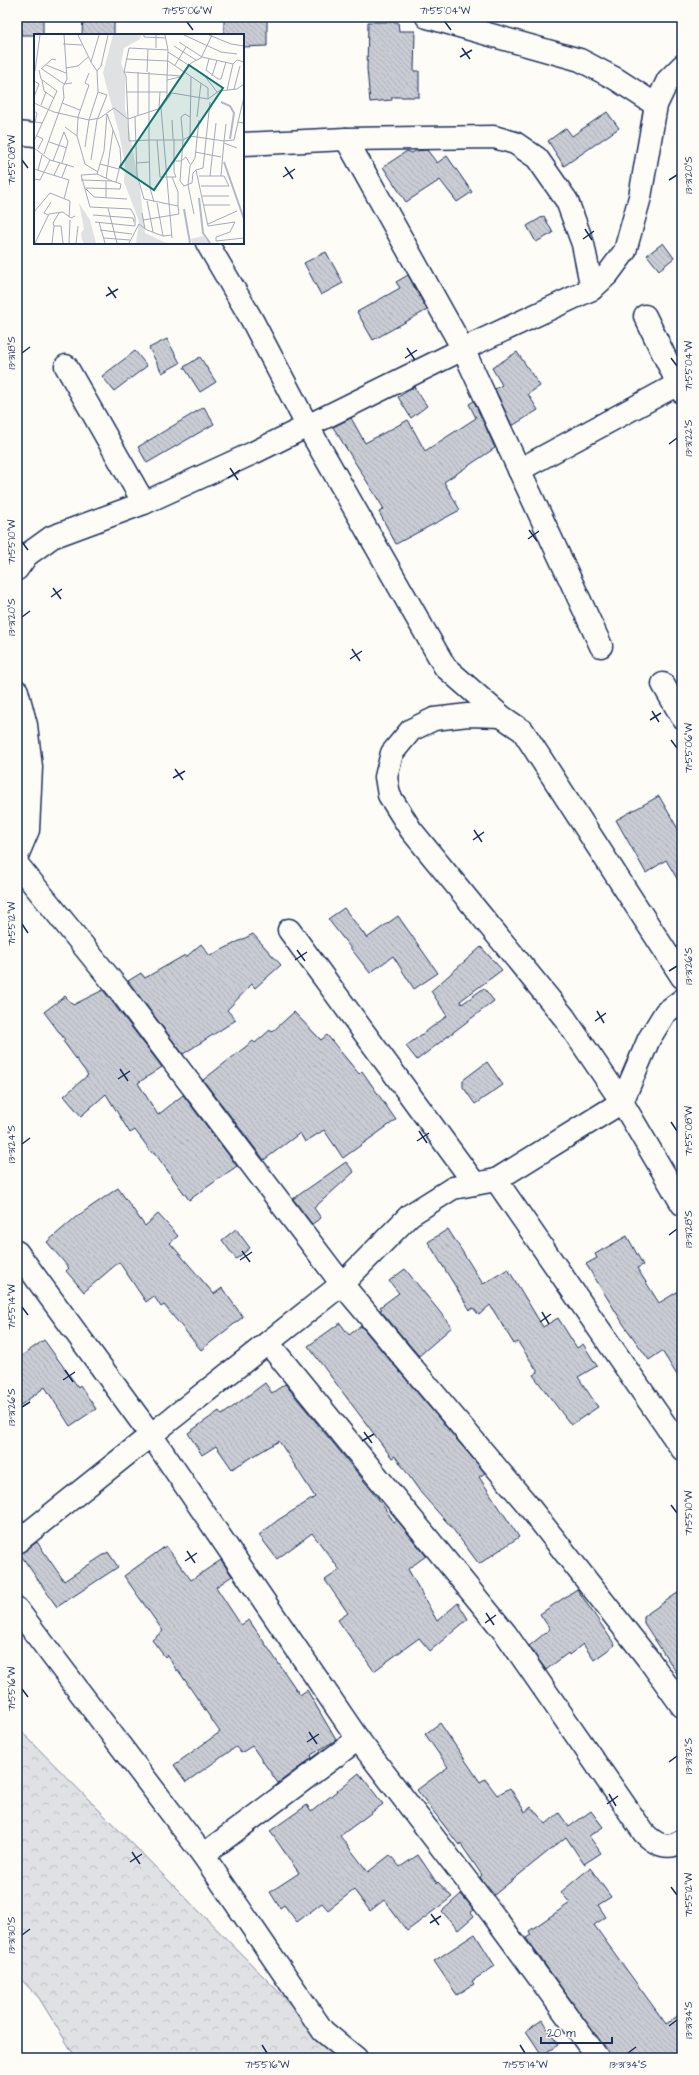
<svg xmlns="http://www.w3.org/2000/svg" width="699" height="2075" font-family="'Architects Daughter',sans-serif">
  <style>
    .forest { fill: url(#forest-crowns); stroke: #7e88a0 }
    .building { fill: url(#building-back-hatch); stroke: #1b2f5e }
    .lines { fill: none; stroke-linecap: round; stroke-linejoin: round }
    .street-casing { stroke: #1b2f5e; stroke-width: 25 }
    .secondary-casing { stroke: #1b2f5e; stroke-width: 25 }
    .street { stroke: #fdfcf7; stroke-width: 22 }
    .secondary { stroke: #fdfcf7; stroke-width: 22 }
    .ticks { fill: none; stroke: #1b2f5e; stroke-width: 1.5 }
    .inset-river { fill: none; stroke: #b3b8c5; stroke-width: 2 }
    .inset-road { fill: none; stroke: #a3aaba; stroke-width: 1 }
    .view { fill: #0f766e; fill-opacity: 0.15; stroke: #0f766e; stroke-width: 2 }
    .inset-edge { fill: none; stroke: #1b2f5e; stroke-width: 2 }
    .neatline { fill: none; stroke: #1b2f5e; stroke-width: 1.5 }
    .ticks-label { font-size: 10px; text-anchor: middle; fill: #1b2f5e }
  </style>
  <defs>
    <pattern id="forest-crowns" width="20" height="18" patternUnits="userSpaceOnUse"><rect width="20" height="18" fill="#e0e1e3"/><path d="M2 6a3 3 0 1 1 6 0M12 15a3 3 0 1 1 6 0" fill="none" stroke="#c0c1c5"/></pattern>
    <pattern id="building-back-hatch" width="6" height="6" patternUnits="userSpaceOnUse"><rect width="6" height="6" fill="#c9ccd3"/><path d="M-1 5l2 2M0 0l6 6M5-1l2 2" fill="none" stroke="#acb0b8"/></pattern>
  </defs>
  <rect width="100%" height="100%" fill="#fdfcf7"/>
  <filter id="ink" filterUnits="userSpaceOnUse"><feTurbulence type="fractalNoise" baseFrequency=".025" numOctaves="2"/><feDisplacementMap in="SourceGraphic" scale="8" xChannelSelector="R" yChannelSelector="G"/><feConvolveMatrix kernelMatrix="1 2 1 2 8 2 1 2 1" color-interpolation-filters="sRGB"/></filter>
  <g filter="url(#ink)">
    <!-- forest -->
    <polygon class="forest" points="17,1727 344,2058 76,2058 39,1998 17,1975"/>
    <!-- building -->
    <g class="building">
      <rect x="21" y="17" width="22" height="18"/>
      <polygon points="83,17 114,17 114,35 82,35"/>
      <polygon points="224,17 267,18 267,46 243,47 243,35 224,35"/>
      <polygon points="368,22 398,22 399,31 415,31 414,71 419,71 419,97 392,97 392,100 370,102 367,69"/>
      <polygon points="607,112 619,128 564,166 548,141 566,128 572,136"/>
      <polygon points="427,150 437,163 447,156 472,192 457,202 440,180 406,202 383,167 407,151 412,153 415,151"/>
      <polygon points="544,216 553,233 536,242 527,226"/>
      <polygon points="663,243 674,258 659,270 647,255"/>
      <polygon points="326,252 343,283 321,295 304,263"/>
      <polygon points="408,275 427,310 373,340 357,312 400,288 396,282"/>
      <polygon points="167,339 180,363 162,373 149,348"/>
      <polygon points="135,351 147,366 114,391 102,376"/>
      <polygon points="517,352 540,386 528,394 538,410 512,426 495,389 502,385 492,368"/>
      <polygon points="200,357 216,382 200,392 184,367"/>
      <polygon points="414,387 427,406 411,418 398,397"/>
      <polygon points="474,401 495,448 444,482 460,510 396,544 379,512 384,509 333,427 351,418 365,443 408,420 425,451 476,418 469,404"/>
      <polygon points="204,407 214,424 147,463 138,447"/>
      <polygon points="659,796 682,836 682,887 666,860 646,873 616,820"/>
      <polygon points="344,908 367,938 398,916 438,973 414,989 393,956 370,973 328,919"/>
      <polygon points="253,934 281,965 255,988 252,984 227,1010 236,1020 183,1054 128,981 141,973 145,978 185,955 186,957 201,944 210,956"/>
      <polygon points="481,947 502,970 460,1001 462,1004 484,988 494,1001 417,1060 406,1046 447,1016 431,991"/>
      <polygon points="103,990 162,1067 138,1083 158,1115 183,1095 237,1166 189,1200 154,1152 152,1153 135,1130 130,1133 106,1094 81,1116 64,1096 88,1075 63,1041 65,1040 44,1012 65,996 73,1005"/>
      <polygon points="294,1012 321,1040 327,1035 359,1074 362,1071 396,1120 343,1158 324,1130 305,1142 300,1133 264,1160 203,1080 253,1041 255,1043 270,1030 272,1032"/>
      <polygon points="487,1062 503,1085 475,1104 463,1087 463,1080"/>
      <polygon points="346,1162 354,1172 314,1208 321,1218 312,1224 293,1199"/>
      <polygon points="118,1188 145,1226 158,1214 178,1236 170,1243 214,1294 222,1288 243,1317 201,1350 164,1305 161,1307 154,1296 146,1302 119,1262 84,1292 66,1271 69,1268 47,1242 76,1217"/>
      <polygon points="236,1229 250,1248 236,1259 222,1240"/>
      <polygon points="448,1229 483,1284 508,1269 543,1327 558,1318 577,1348 583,1344 597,1366 578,1377 598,1407 571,1425 533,1375 538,1372 518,1342 514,1344 490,1305 479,1315 473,1308 470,1310 428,1242"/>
      <polygon points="627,1236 643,1265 637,1268 659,1303 682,1289 682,1383 662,1351 649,1360 624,1325 586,1264 597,1258 595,1254"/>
      <polygon points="405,1269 452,1327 419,1356 380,1310 382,1309 380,1307 399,1293 389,1281"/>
      <polygon points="340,1323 349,1335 361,1326 485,1473 479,1477 519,1537 479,1564 452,1528 421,1493 395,1456 392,1458 308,1346"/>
      <polygon points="44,1340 78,1387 80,1385 96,1409 70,1426 45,1387 17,1408 17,1359"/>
      <polygon points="265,1383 272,1393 285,1384 377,1497 394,1522 397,1520 426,1556 408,1569 437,1621 458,1603 468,1619 430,1651 419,1638 374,1671 338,1620 348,1613 325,1580 340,1570 312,1533 277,1559 259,1535 278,1520 315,1497 279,1441 232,1469 216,1446 202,1455 188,1433 219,1411 222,1415"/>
      <polygon points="37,1542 64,1581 108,1552 118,1567 57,1607 20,1554"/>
      <polygon points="166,1546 191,1580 221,1560 232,1576 216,1587 241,1625 249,1620 300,1695 307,1690 336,1740 311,1755 312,1758 278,1783 252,1746 241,1753 236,1747 186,1782 174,1765 220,1732 178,1670 177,1671 167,1655 165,1657 152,1640 163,1631 124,1576"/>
      <polygon points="577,1589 615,1645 594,1660 583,1644 569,1655 568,1653 546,1670 529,1646 550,1629 540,1614"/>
      <polygon points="682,1590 682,1681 644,1623 644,1616"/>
      <polygon points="440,1723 480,1782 485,1779 497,1795 510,1788 525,1812 531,1807 546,1824 559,1813 569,1827 591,1811 603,1827 589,1836 601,1853 584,1864 566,1837 494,1895 480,1877 482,1875 460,1843 459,1845 417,1790 448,1767 425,1734"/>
      <polygon points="359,1773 383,1804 340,1836 368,1872 390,1855 400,1867 418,1855 437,1883 438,1882 452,1897 407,1931 384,1900 370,1911 354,1890 328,1910 322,1903 297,1922 284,1905 280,1908 270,1892 299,1873 270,1831 307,1805 311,1812"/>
      <polygon points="590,1868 611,1897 598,1905 606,1917 594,1925 666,2024 682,2013 682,2050 671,2058 612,2058 526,1938 531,1935 529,1931 570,1903 561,1892"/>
      <polygon points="461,1894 474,1910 471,1912 474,1916 458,1930 442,1911"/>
      <polygon points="475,1934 495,1966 472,1981 474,1984 457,1995 434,1961"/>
      <polygon points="542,2020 558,2045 542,2055 526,2031"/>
    </g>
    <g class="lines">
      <defs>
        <g id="street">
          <polyline points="427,17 580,60 616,79 656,105"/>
          <polyline points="17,133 35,135"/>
          <polyline points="346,139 463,349 601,646"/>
          <polyline points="243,144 346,139 494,137 515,143 537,158 567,201 583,244 592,289"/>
          <polyline points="207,243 252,320 308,427 445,667 501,716 523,731 682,977"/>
          <polyline points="645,316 682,392"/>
          <polyline points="66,366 144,503"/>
          <polyline points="519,470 678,384"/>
          <polyline points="663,684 682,717"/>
          <polyline points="501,716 468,715 434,719 411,730 392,753 386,777 389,795 411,830 564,1017 622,1102"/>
          <polyline points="17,864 120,991 342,1284 526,1503 649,1660 682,1706"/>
          <polyline points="289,930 475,1184"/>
          <polyline points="622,1102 649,1039 665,1013 682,1000"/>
          <polyline points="496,1180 682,1449"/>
          <polyline points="17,1252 151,1435 342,1284 410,1215 453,1188 496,1180 622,1102 682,1204"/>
          <path d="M268,1343L506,1634L644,1833C655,1844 667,1851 682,1841"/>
          <polyline points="17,1542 151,1435 358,1739 494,1916 598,2058"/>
          <polyline points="17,1609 203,1855 323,2031 356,2058"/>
          <polyline points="203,1855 358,1739"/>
        </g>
        <g id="secondary">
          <polyline points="17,569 27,555 52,537 144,503 253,453 463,349 592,289 608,274 625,251 640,197 656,105 668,80 682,66"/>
          <polyline points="17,691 26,725 31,767 28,830 17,856"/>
        </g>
      </defs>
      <!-- street casing -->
      <use href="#street" class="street-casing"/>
      <!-- secondary casing -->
      <use href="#secondary" class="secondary-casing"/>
      <!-- street -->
      <use href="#street" class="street"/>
      <!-- secondary -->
      <use href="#secondary" class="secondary"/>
    </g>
  </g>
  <!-- ticks -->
  <path class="ticks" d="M187,22L193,30M445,22L451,30M462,48L470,59M460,57L472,50M22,160L28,168M285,167L293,179M283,177L295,169M669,180L677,175M585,229L592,240M583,239L594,231M108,287L116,298M106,296L118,289M407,348L415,360M22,353L30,347M405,358L417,350M671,358L677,366M669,444L677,438M230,468L238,480M228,478L240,470M529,530L537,541M528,539L539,531M22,542L28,550M53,588L61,599M51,597L62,589M22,617L30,611M352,649L360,661M350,659L362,651M652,711L659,722M650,720L661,713M671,740L677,748M175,769L183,780M173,778L185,771M474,830L482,842M473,840L484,832M22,924L28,933M297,950L305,961M295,960L307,952M669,971L677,966M597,1011L604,1023M595,1021L606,1013M120,1069L128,1081M118,1079L130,1071M671,1122L677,1131M419,1131L427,1143M417,1141L429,1133M22,1144L30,1138M669,1235L677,1229M242,1251L250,1262M240,1260L252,1252M22,1307L28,1315M542,1312L549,1324M540,1322L551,1314M65,1370L73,1382M63,1380L75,1372M22,1407L30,1402M364,1432L372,1443M362,1441L374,1434M671,1505L677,1513M187,1551L195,1563M185,1561L197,1553M486,1613L494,1625M485,1623L496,1615M22,1689L28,1697M309,1732L317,1744M307,1742L319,1734M669,1762L677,1756M609,1794L616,1806M607,1804L618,1796M132,1852L140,1864M130,1862L142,1854M671,1887L677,1895M431,1914L439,1925M430,1923L441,1916M22,1935L30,1929M669,2026L677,2020M262,2045L267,2053M520,2045L525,2053M628,2053L636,2047"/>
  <!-- overview -->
  <g transform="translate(34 34)">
    <rect width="210" height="210" fill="#fdfcf7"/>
    <path d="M45,169L56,186L62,209H50L48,206L47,199L50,195Z" fill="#e0e1e3"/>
    <path d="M79,1H107L106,5L90,14L87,29L91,40V75L106,155L111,199L132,209H102L105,187L90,148L91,130L85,99L69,39ZM169,202L175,209H158L157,205Z" fill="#e0e1e3"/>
    <path class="inset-river" d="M187,68L196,72L200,79L196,105M190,128L210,185M165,164L169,199L176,209M150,175L156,209"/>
    <path class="inset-road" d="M44,1L57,28M110,1V3L132,4M122,1V14M131,1L134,16L133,46M150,1L187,18L203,20M175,1L197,10L210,12M145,8L168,23L199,30L203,26L210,28M29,10L48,11M140,12L162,26M134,18L170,41L183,58M92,25L134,27L174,54V65M175,25L172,36L184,45H187L192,28M12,31L32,39M141,31L152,13M32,34L44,32L54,23M7,35L18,25L22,26M8,35L30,50L38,49M1,37L6,1M63,37L67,32L74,1M90,38L95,14L134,16M104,38V82M113,38L114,15M115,38V106H149L146,147L150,152L158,149L159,139L162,136L174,192L201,188M178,42L183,26M8,46L10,57L20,64M0,47L5,50L0,63M200,55L206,32M193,56L199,30M93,58H133M210,63L204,88L210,89M133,64V46L146,43L157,29L167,24L178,1M0,69L20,78L55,86L66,84L80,74L94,85L127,74L138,59L174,65L185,57L203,55L210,50M28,69L46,76M7,71L12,58M125,74L126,58M127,74L138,204M0,77L3,79L1,88L8,89M73,80L86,114L87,128L82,148M101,83L103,141L110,165L144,172L145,180L109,186M156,83L151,80L147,83L149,106L156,102L190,107L192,90M163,83L167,49M138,86L139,105M31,93L43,102L51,130L64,138M3,102L9,105L4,115M43,102L44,83L55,51L51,49L55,39M156,102L157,43M140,105V138L142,143M123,106L126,143H142M0,107L23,57L7,45L5,36M15,108L33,114M190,109L203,114M51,113L55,86L64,58L63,37L57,28L65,1M0,114L16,126L40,133M161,118L187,123M10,120L30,64L29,53L33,45L30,1M57,126L63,86L73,61L64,58M19,127L30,98L34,108L28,129M140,127H147L152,123L156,130M103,129L115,128M66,130L85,135M0,135L35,146L30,165M4,136L8,121M162,136L169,134L176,68M63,140L70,117L73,80M20,141L26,129M165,142H187L190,107L200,106L204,88M176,142L182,89M28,143L33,130M138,143L144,158V172M0,145L6,146L16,126M72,145L79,96M47,146L78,147L87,150L86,155L51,154M167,152H195L190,142H187M52,155L60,163L93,165M168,162H195M72,164V147M113,167L119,198M120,168L116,154L115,106L95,107L92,42L90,38L148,42M123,169L129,202M170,171H196M74,174L83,209M0,178L16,159L36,167L35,183M25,179L19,189L20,192H27L29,209M108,179L111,195M160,180L154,151L156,132L161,124L165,86M14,181L10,179L17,168M59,181L99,184L100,188M61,188L101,192V183L97,175L56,173L47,141L63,140L78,147M65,188L71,209M201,188L196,198L182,203V207L210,204M174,190L203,177M66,196L98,200M70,204L96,206M1,209L15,180L29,178L37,184L41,182M18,209L20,192M35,209L36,186M42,209L44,192M95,209L105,190L113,196L129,202L138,201"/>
    <path class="view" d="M155,31L189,54L120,156L86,133Z"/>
    <rect width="210" height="210" class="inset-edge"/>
  </g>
  <!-- margin -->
  <rect width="699" height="2075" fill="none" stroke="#fdfcf7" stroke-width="44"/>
  <!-- scale -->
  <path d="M541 2037v6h71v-6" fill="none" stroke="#1b2f5e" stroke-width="2"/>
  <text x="547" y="2037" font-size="12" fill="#1b2f5e" stroke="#fdfcf7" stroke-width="3" paint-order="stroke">20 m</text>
  <rect x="22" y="22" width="655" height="2031" class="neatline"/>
  <g class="ticks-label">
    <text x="187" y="14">71°55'06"W</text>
    <text x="445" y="14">71°55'04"W</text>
    <text transform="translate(11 160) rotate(-90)" y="4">71°55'08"W</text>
    <text transform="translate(688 175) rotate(-90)" y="4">13°31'20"S</text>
    <text transform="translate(11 353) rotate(-90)" y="4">13°31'18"S</text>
    <text transform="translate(688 366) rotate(-90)" y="4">71°55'04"W</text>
    <text transform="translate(688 438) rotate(-90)" y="4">13°31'22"S</text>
    <text transform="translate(11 542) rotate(-90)" y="4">71°55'10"W</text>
    <text transform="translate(11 617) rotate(-90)" y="4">13°31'20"S</text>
    <text transform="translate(688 748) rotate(-90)" y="4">71°55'06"W</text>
    <text transform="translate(11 924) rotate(-90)" y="4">71°55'12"W</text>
    <text transform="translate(688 966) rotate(-90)" y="4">13°31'26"S</text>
    <text transform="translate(688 1131) rotate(-90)" y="4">71°55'08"W</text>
    <text transform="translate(11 1144) rotate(-90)" y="4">13°31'24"S</text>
    <text transform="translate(688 1229) rotate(-90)" y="4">13°31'28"S</text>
    <text transform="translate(11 1307) rotate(-90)" y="4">71°55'14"W</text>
    <text transform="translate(11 1407) rotate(-90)" y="4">13°31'26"S</text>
    <text transform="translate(688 1513) rotate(-90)" y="4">71°55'10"W</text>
    <text transform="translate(11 1689) rotate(-90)" y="4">71°55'16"W</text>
    <text transform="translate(688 1756) rotate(-90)" y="4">13°31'32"S</text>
    <text transform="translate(688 1895) rotate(-90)" y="4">71°55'12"W</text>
    <text transform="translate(11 1935) rotate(-90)" y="4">13°31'30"S</text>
    <text transform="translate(688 2020) rotate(-90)" y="4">13°31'34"S</text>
    <text x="267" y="2068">71°55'16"W</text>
    <text x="525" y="2068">71°55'14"W</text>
    <text x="628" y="2068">13°31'34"S</text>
  </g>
</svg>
